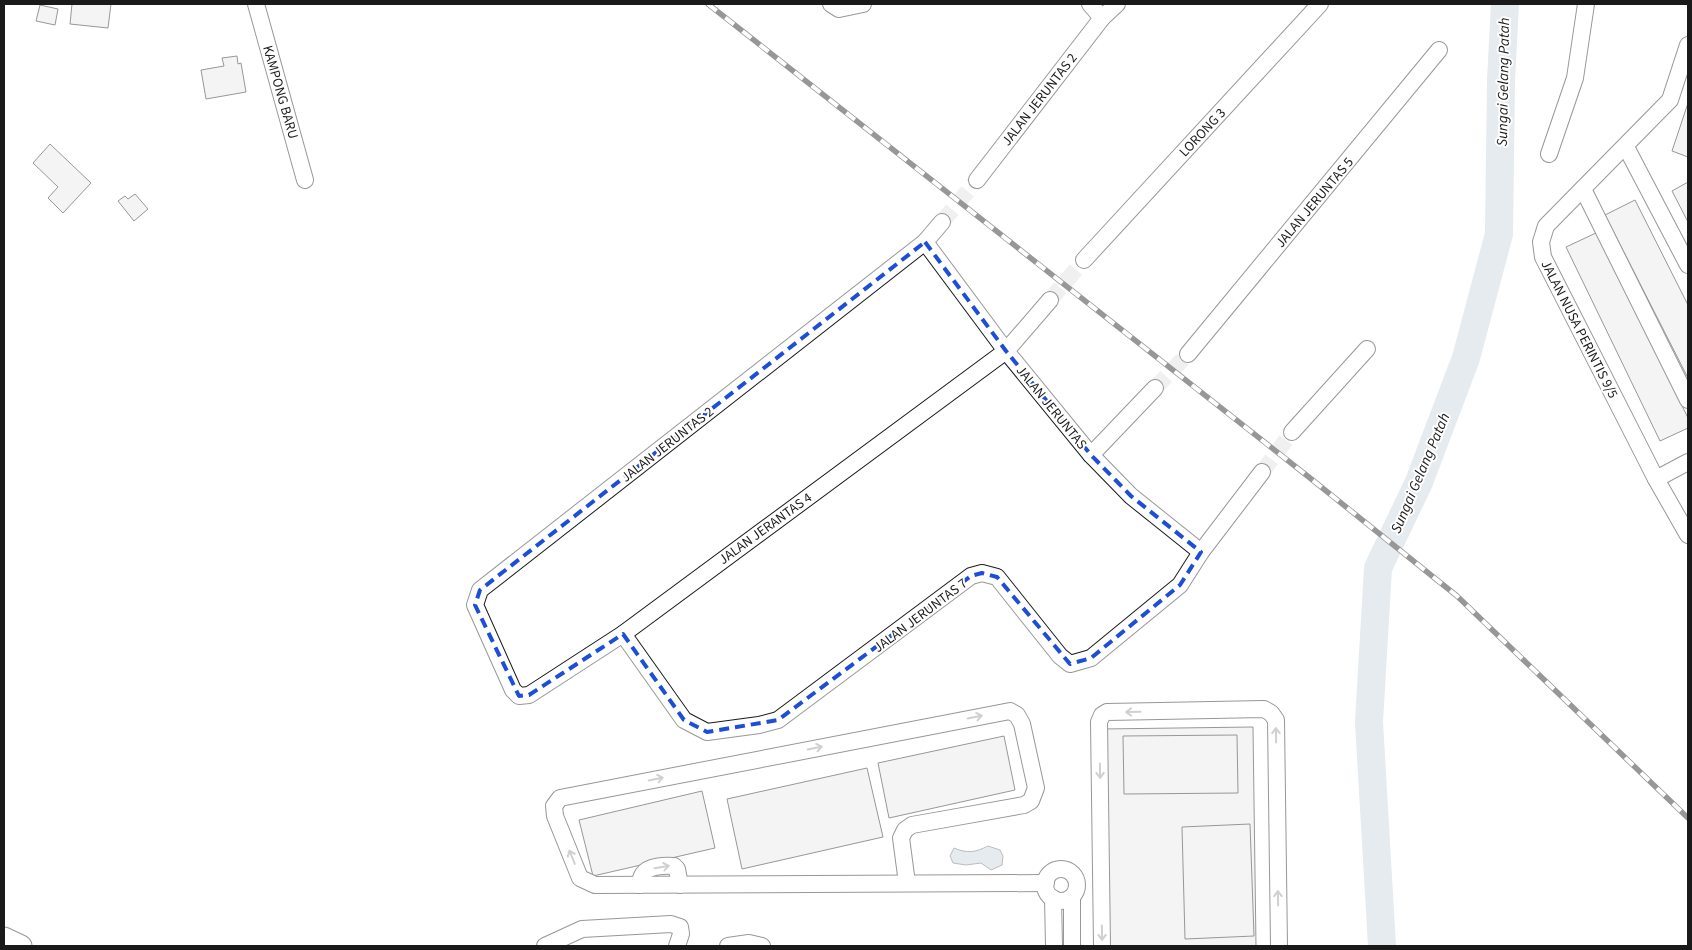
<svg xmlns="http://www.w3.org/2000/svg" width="1692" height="950" font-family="'Source Sans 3',sans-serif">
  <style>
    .water { fill: #c6d2dc; stroke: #6a6a6a }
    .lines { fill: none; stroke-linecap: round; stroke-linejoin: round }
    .river { stroke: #c6d2dc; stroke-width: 28 }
    .building { fill: #e6e6e6; stroke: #1a1a1a }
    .minor-tunnel { stroke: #ddd; stroke-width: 16; stroke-dasharray: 16 8; stroke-linecap: butt }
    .minor-casing { stroke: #1a1a1a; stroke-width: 18 }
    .major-casing { stroke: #1a1a1a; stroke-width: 23 }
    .minor { stroke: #fff; stroke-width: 16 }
    .major { stroke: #fff; stroke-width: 21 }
    .rail-casing { stroke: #1a1a1a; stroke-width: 5.5 }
    .rail { stroke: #fff; stroke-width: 4; stroke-dasharray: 11; stroke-linecap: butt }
    .oneway { stroke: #989898 }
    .marked { fill: none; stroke: #1d4ed8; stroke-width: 4; stroke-dasharray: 10 6; stroke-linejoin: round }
    .labels { text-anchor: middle; stroke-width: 4; stroke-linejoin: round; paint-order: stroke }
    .street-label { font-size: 14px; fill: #1a1a1a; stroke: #fff }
    .water-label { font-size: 15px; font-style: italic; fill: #1a1a1a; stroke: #fff }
  </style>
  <rect width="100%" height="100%" fill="#fff"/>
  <!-- water -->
  <path class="water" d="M988,846L1000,850L1003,856L1002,865L991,870L981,863L966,865L953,863L950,856L954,848C968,854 976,852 988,846Z"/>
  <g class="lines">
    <!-- river -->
    <polyline class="river" points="1382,946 1369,722 1378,568 1419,482 1466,358 1499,234 1501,80 1505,4"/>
  </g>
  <!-- building -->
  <g class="building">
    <polygon points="72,4 111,4 108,28 70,24"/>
    <polygon points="40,5 58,9 55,25 36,21"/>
    <polygon points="237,56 238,64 241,63 246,92 206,99 201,70 224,66 222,58"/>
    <polygon points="1688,103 1688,157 1672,151"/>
    <polygon points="50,144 91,183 63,213 48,198 58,187 33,163"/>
    <polygon points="1688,182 1688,222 1672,191"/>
    <polygon points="135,194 148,209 134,221 118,201 125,196 128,199"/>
    <polygon points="1635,200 1688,305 1688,378 1605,215"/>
    <polygon points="1598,232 1688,418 1688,428 1660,441 1566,247"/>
    <polygon points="1253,727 1256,946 1105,946 1101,729"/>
    <polygon points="1237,735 1238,793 1124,794 1123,736"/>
    <polygon points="1004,736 1015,790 889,818 878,763"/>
    <polygon points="867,768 883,837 742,869 727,799"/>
    <polygon points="702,791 715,848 593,876 579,820"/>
    <polygon points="1250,824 1254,936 1185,939 1182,827"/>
  </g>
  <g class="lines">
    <!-- minor-tunnel -->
    <g class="minor-tunnel">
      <polyline points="942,222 977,180"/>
      <polyline points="1050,300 1084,260"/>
      <polyline points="1155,388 1188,354"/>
      <polyline points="1262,472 1292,432"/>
    </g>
    <defs>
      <g id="minor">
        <polyline points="256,4 305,180"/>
        <polyline points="831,4 839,9 863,4"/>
        <polyline points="1090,4 1102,18"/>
        <polyline points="1688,45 1670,100 1546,226 1541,242 1543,257 1656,479 1688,535"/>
        <polyline points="1626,147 1688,265"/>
        <polyline points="1549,154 1575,78 1586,4"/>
        <polyline points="977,180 1102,18 1117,4"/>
        <polyline points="1583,189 1688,400"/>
        <polyline points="942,222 925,242 480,590 475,605 513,690 519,696 529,695 623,634 1006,351 1050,300"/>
        <polyline points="925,242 1006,351 1091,455 1131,496 1201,552"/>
        <polyline points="1084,260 1320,4"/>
        <polyline points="1188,354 1439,50"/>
        <polyline points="1292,432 1367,349"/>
        <polyline points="1091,455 1155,388"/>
        <polyline points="1656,479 1688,462"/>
        <polyline points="623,634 684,720 707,732 759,725 778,720 971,576 982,573 997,577 1060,656 1070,664 1091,658 1180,585 1201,552 1262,472"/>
        <circle cx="1061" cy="885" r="16"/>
        <polyline points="907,883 901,838 905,830 912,825 1024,805 1031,801 1036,788 1022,724 1017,715 1010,711 560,798 554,806 555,816 580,878 595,885 1046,883"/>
        <path d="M639,885C640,882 641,877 643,874C648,866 665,865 674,866L677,869L680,885"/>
        <polyline points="1072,897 1072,946"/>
        <polyline points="1053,898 1054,946"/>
        <polyline points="545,946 582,929 671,924 680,927 681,934 677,946"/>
        <polyline points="728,946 749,943 762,946"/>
        <polyline points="1102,946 1099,722 1102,715 1107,712 1264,709 1271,713 1276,720 1279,946"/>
      </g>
      <polyline id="major" points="4,938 21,946"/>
    </defs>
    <!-- minor casing -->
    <use href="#minor" class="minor-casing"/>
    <!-- major casing -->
    <use href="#major" class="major-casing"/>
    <!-- minor -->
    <use href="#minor" class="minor"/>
    <!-- major -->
    <use href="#major" class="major"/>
    <defs>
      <polyline id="rail" points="708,4 1310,478 1457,596 1688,818"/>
    </defs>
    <!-- rail casing -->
    <use href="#rail" class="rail-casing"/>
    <!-- rail -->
    <use href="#rail" class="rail"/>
  </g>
  <!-- one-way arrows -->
  <defs><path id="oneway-shaft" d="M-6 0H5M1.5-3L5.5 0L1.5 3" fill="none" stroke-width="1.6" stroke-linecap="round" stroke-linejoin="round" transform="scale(1.25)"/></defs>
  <g class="oneway">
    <use href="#oneway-shaft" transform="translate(1133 712) rotate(179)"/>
    <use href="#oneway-shaft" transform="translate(975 717) rotate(-11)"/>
    <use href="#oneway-shaft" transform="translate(1276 735) rotate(-91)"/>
    <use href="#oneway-shaft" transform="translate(815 748) rotate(-11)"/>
    <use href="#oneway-shaft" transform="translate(1100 771) rotate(89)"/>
    <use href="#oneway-shaft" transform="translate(656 779) rotate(-11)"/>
    <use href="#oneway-shaft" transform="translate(572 857) rotate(-112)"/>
    <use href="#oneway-shaft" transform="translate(662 867) rotate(-9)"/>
    <use href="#oneway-shaft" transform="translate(1278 898) rotate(-91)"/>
    <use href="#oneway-shaft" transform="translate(1102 933) rotate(89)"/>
  </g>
  <!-- marked area -->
  <path d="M0 0H1692V950H0ZM925,242L1006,351L1091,455L1131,496L1201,552L1180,585L1091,658L1070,664L997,577L982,573L971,576L778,720L707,732L684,720L623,634L529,695L519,696L475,605L480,590Z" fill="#fff" fill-opacity=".55" fill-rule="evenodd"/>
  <path class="marked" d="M925,242L1006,351L1091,455L1131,496L1201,552L1180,585L1091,658L1070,664L997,577L982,573L971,576L778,720L707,732L684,720L623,634L529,695L519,696L475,605L480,590Z"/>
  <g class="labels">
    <!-- street labels -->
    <g class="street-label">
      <text transform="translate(281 92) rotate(74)" y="5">KAMPONG BARU</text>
      <text transform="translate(1039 99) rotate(-52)" y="5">JALAN JERUNTAS 2</text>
      <text transform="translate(1202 132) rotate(-47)" y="5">LORONG 3</text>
      <text transform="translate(1314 202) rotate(-50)" y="5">JALAN JERUNTAS 5</text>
      <text transform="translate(1580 329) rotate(63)" y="5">JALAN NUSA PERINTIS 9/5</text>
      <text transform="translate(1052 407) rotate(51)" y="5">JALAN JERUNTAS</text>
      <text transform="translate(667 444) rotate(-38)" y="5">JALAN JERUNTAS 2</text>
      <text transform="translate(765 528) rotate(-36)" y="5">JALAN JERANTAS 4</text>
      <text transform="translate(920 615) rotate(-37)" y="5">JALAN JERUNTAS 7</text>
    </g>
    <!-- water labels -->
    <g class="water-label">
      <text transform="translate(1503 82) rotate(-89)" y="5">Sungai Gelang Patah</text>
      <text transform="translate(1420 473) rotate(-67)" y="5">Sungai Gelang Patah</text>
    </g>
  </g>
  <!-- border -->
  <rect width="1692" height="950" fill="none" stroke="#1a1a1a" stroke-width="10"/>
</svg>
